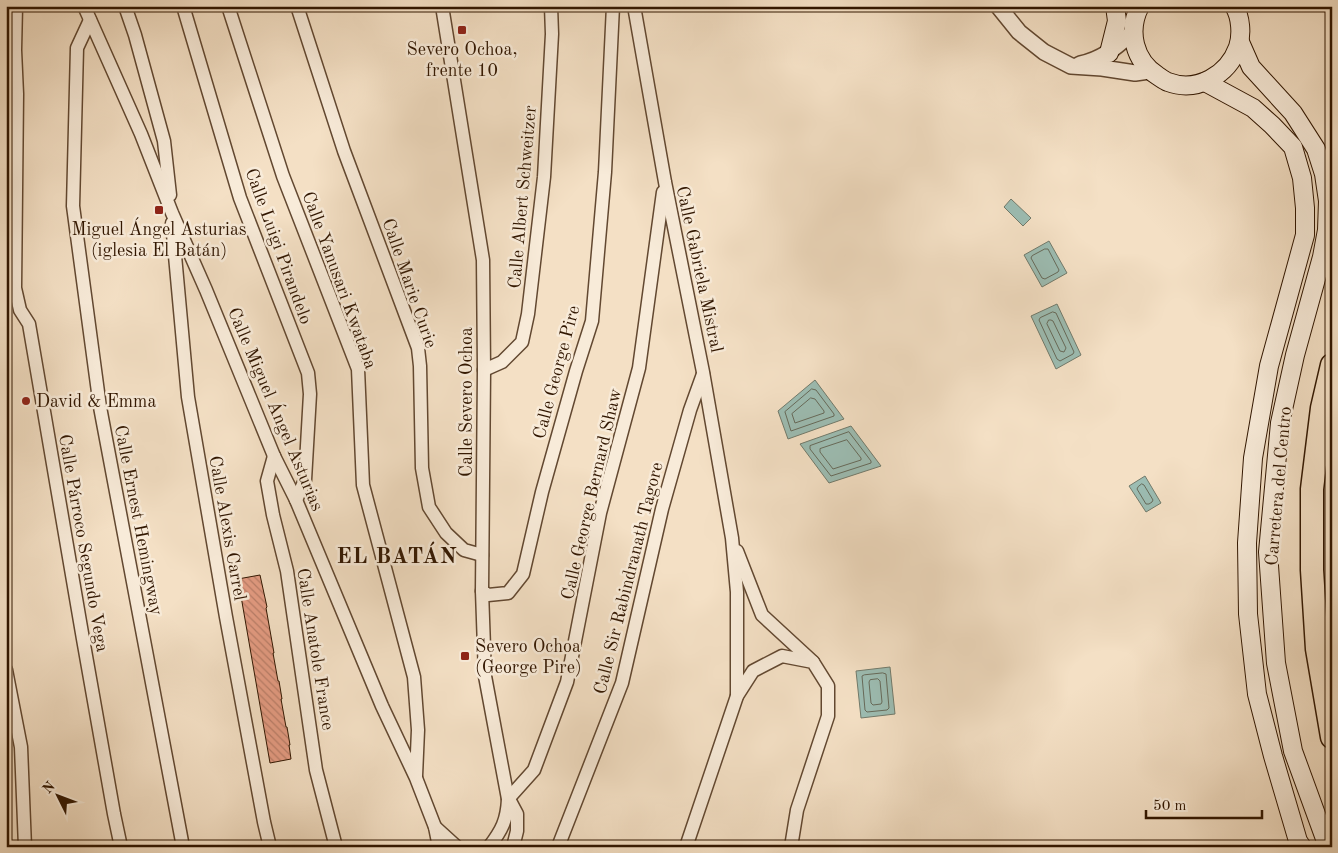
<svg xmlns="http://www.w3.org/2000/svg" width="1338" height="853" font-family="'Old Standard TT',serif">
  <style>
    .water { fill: #9cbdb3; stroke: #717a6b }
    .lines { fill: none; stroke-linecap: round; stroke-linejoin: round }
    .shore { stroke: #666a5a; stroke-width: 1 }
    .building { fill: url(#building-back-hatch); stroke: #311600 }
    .minor-casing { stroke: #624831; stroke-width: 15 }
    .tertiary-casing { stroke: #624831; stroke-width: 18 }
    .secondary-casing { stroke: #311600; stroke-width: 20 }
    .motorway-casing { stroke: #311600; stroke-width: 25 }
    .minor { stroke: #f8ebd9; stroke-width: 12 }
    .tertiary { stroke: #f8ebd9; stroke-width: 15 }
    .secondary { stroke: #f8ebd9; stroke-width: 18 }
    .motorway { stroke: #f4e0c5; stroke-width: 22 }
    .poi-dot { fill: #8f2418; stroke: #f8ebd9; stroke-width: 2 }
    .labels { text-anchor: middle; stroke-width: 5; stroke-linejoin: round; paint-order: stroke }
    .poi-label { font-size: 18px; fill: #311600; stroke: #f8ebd9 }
    .street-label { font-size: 18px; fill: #311600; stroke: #f8ebd9 }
    .district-label { font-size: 22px; font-weight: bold; letter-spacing: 1px; fill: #311600; stroke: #f8ebd9 }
  </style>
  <defs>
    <pattern id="building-back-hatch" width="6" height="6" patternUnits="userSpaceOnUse" patternTransform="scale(1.25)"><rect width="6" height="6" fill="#e59c83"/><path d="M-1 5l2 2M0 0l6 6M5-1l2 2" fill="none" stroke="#ba7e69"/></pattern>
  </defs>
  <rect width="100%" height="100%" fill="#f4e0c5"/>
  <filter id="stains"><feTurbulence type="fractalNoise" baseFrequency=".004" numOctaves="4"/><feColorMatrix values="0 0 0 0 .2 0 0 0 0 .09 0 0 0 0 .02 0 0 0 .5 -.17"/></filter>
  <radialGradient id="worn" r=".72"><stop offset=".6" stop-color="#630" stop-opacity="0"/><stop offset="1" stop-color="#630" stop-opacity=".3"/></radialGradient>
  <!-- water -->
  <g class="water">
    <polygon points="1011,199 1031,218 1023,226 1004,207"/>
    <polygon points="1049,241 1067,273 1042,287 1024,255"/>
    <polygon points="1057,304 1081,355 1056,369 1031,316"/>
    <polygon points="815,380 844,419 788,439 778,411"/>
    <polygon points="851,426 881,466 829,483 800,444"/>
    <polygon points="1145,476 1161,503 1146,512 1129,486"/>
    <polygon points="890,667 895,714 861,718 856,671"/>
  </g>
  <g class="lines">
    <!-- shore -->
    <g class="shore">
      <polygon points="1045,249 1048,249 1059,270 1058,272 1045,279 1042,278 1031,258 1032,256"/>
      <polygon points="1053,312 1056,313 1074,352 1073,354 1060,361 1057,359 1039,320 1040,318"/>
      <polygon points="1049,320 1051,320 1053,321 1066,348 1064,352 1060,351 1047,324"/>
      <polygon points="812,389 816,390 834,414 834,416 791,431 785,412"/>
      <polygon points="811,398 815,399 824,411 824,413 795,423 792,414"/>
      <polygon points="849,432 871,461 871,463 831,476 810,449 810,446"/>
      <polygon points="847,440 861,458 861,460 833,469 820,452 820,449"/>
      <polygon points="1142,484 1144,485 1153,500 1152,502 1149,504 1146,504 1137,489 1138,487"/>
      <polygon points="883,673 886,674 889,708 887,710 867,712 865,710 862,676 864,675"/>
      <polygon points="878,679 880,681 882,702 881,704 873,705 871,703 869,682 870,680"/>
    </g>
  </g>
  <!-- building -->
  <polygon class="building" points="260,575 267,607 266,608 274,653 273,653 278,681 279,681 282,699 281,699 286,727 287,727 290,745 289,745 291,759 270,763 238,579"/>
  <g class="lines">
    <defs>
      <g id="minor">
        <polyline points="16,6 15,50 17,94 15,288 20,310 29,324 83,639 114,814 121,847"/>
        <polyline points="84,6 141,134 172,213 206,290 274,456 296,500 382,706 416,778 435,827 439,847"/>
        <polyline points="125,6 135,35 164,141 170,195"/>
        <polyline points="183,6 240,198 308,373 310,394 305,480 296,500"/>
        <polyline points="228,6 283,176 358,369 363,485 414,677 418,730 416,776"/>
        <polyline points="297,6 344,151 418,348 420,366 422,468 429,507 446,533 464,550 482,555"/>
        <path d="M442,6L483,260L484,370L482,591L485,676L508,799C507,820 502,830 489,847"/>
        <polyline points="634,6 665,182 703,372 732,538 737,592 737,696"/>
        <polyline points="90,20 77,48 73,206 100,407 183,847"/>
        <polyline points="172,223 188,397 226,617 264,822 270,847"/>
        <polyline points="484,370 502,362 522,342 528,314 544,177 552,34 551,6"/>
        <polyline points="274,456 267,481 273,515 287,571 316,770 336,847"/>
        <polyline points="737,551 762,615 813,662"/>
        <polyline points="482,591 488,595 508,593 523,574 542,492 576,371 592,321 605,172 613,6"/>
        <polyline points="6,670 21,747 25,847"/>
        <polyline points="508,799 534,770 567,682 600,513 639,368 663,192"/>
        <polyline points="509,799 517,814 517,831 513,847"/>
        <polyline points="435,827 457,847"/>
        <polyline points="558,847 622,683 662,509 690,410 703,374"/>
        <polyline points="686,847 737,696 753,671 782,656 813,662 828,686 828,716 797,810 791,847"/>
      </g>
      <g id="tertiary">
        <polyline points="998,6 1019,32 1044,52 1071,66 1102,68 1135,73 1149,71"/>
        <path d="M1080,64C1103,59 1115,48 1133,32"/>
      </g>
      <g id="secondary">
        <path d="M1140,6C1127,31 1134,61 1158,76C1161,78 1165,81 1168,82C1197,93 1228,75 1238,47C1242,35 1241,17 1234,6"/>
        <polyline points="1240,42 1251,67 1293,113 1316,149 1324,174 1328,201 1327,230 1322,257 1295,355 1280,423 1268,552 1276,663 1293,751 1328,847"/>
        <polyline points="1109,53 1117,21 1115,6"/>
        <polyline points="1205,82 1253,108 1272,125 1293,147 1302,178 1305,208 1305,235 1269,366 1253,458 1247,543 1248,614 1257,694 1273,756 1298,841 1302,847"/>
      </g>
      <polyline id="motorway" points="1332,365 1322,408 1312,489 1312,570 1317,649 1332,737"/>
    </defs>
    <!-- minor casing -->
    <use href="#minor" class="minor-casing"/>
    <!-- tertiary casing -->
    <use href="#tertiary" class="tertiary-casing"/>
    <!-- secondary casing -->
    <use href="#secondary" class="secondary-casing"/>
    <!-- motorway casing -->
    <use href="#motorway" class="motorway-casing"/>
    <!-- minor -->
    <use href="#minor" class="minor"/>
    <!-- tertiary -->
    <use href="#tertiary" class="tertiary"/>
    <!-- secondary -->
    <use href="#secondary" class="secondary"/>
    <!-- motorway -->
    <use href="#motorway" class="motorway"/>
  </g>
  <!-- markers -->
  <g class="poi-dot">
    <rect x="457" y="25" width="10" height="10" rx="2.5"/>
    <rect x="154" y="205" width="10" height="10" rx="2.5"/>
    <circle cx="26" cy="401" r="5"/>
    <rect x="460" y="651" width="10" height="10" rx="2.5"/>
  </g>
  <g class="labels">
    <!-- poi labels -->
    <g class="poi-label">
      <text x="462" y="55">Severo Ochoa,<tspan x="462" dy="21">frente 10</tspan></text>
      <text x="159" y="235">Miguel Ángel Asturias<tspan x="159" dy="21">(iglesia El Batán)</tspan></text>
      <text x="36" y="407" text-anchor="start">David &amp; Emma</text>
      <text x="475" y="652" text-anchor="start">Severo Ochoa<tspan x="475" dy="21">(George Pire)</tspan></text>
    </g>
    <!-- street labels -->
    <g class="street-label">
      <text transform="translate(522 197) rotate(-85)" y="6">Calle Albert Schweitzer</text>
      <text transform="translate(279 246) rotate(70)" y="6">Calle Luigi Pirandelo</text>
      <text transform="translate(700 269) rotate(78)" y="6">Calle Gabriela Mistral</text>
      <text transform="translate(340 280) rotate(70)" y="6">Calle Yanusari Kwataba</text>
      <text transform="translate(410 283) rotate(71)" y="6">Calle Marie Curie</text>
      <text transform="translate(556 372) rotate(-75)" y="6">Calle George Pire</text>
      <text transform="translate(466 402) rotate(-90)" y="6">Calle Severo Ochoa</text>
      <text transform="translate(276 409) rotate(67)" y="6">Calle Miguel Ángel Asturias</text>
      <text transform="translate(1278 486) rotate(-85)" y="6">Carretera del Centro</text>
      <text transform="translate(591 494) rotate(-77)" y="6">Calle George Bernard Shaw</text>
      <text transform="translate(139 520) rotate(79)" y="6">Calle Ernest Hemingway</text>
      <text transform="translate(228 528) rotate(80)" y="6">Calle Alexis Carrel</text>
      <text transform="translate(84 543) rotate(80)" y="6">Calle Párroco Segundo Vega</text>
      <text transform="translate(628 578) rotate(-76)" y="6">Calle Sir Rabindranath Tagore</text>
      <text transform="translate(316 649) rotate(81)" y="6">Calle Anatole France</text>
    </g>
    <!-- district labels -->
    <g class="district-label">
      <text x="397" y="563">EL BATÁN</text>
    </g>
  </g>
  <!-- margin -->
  <rect width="1338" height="853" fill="none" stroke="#f4e0c5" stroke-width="25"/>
  <rect x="8" y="8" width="1323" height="838" fill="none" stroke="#311600" stroke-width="2.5"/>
  <rect x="12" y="12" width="1313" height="828" fill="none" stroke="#311600"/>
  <!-- north arrow -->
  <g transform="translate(58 796) rotate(312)" stroke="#f8ebd9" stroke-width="4" paint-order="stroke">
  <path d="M0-4L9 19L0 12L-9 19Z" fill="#311600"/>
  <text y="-8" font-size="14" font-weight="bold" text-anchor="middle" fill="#311600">N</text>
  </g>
  <!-- scale -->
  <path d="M1146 810v8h116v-8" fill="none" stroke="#311600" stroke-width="2.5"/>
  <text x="1153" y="810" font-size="15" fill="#311600" stroke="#f8ebd9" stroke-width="4" paint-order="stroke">50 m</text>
  <rect width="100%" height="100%" filter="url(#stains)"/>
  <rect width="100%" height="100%" fill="url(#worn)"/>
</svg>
